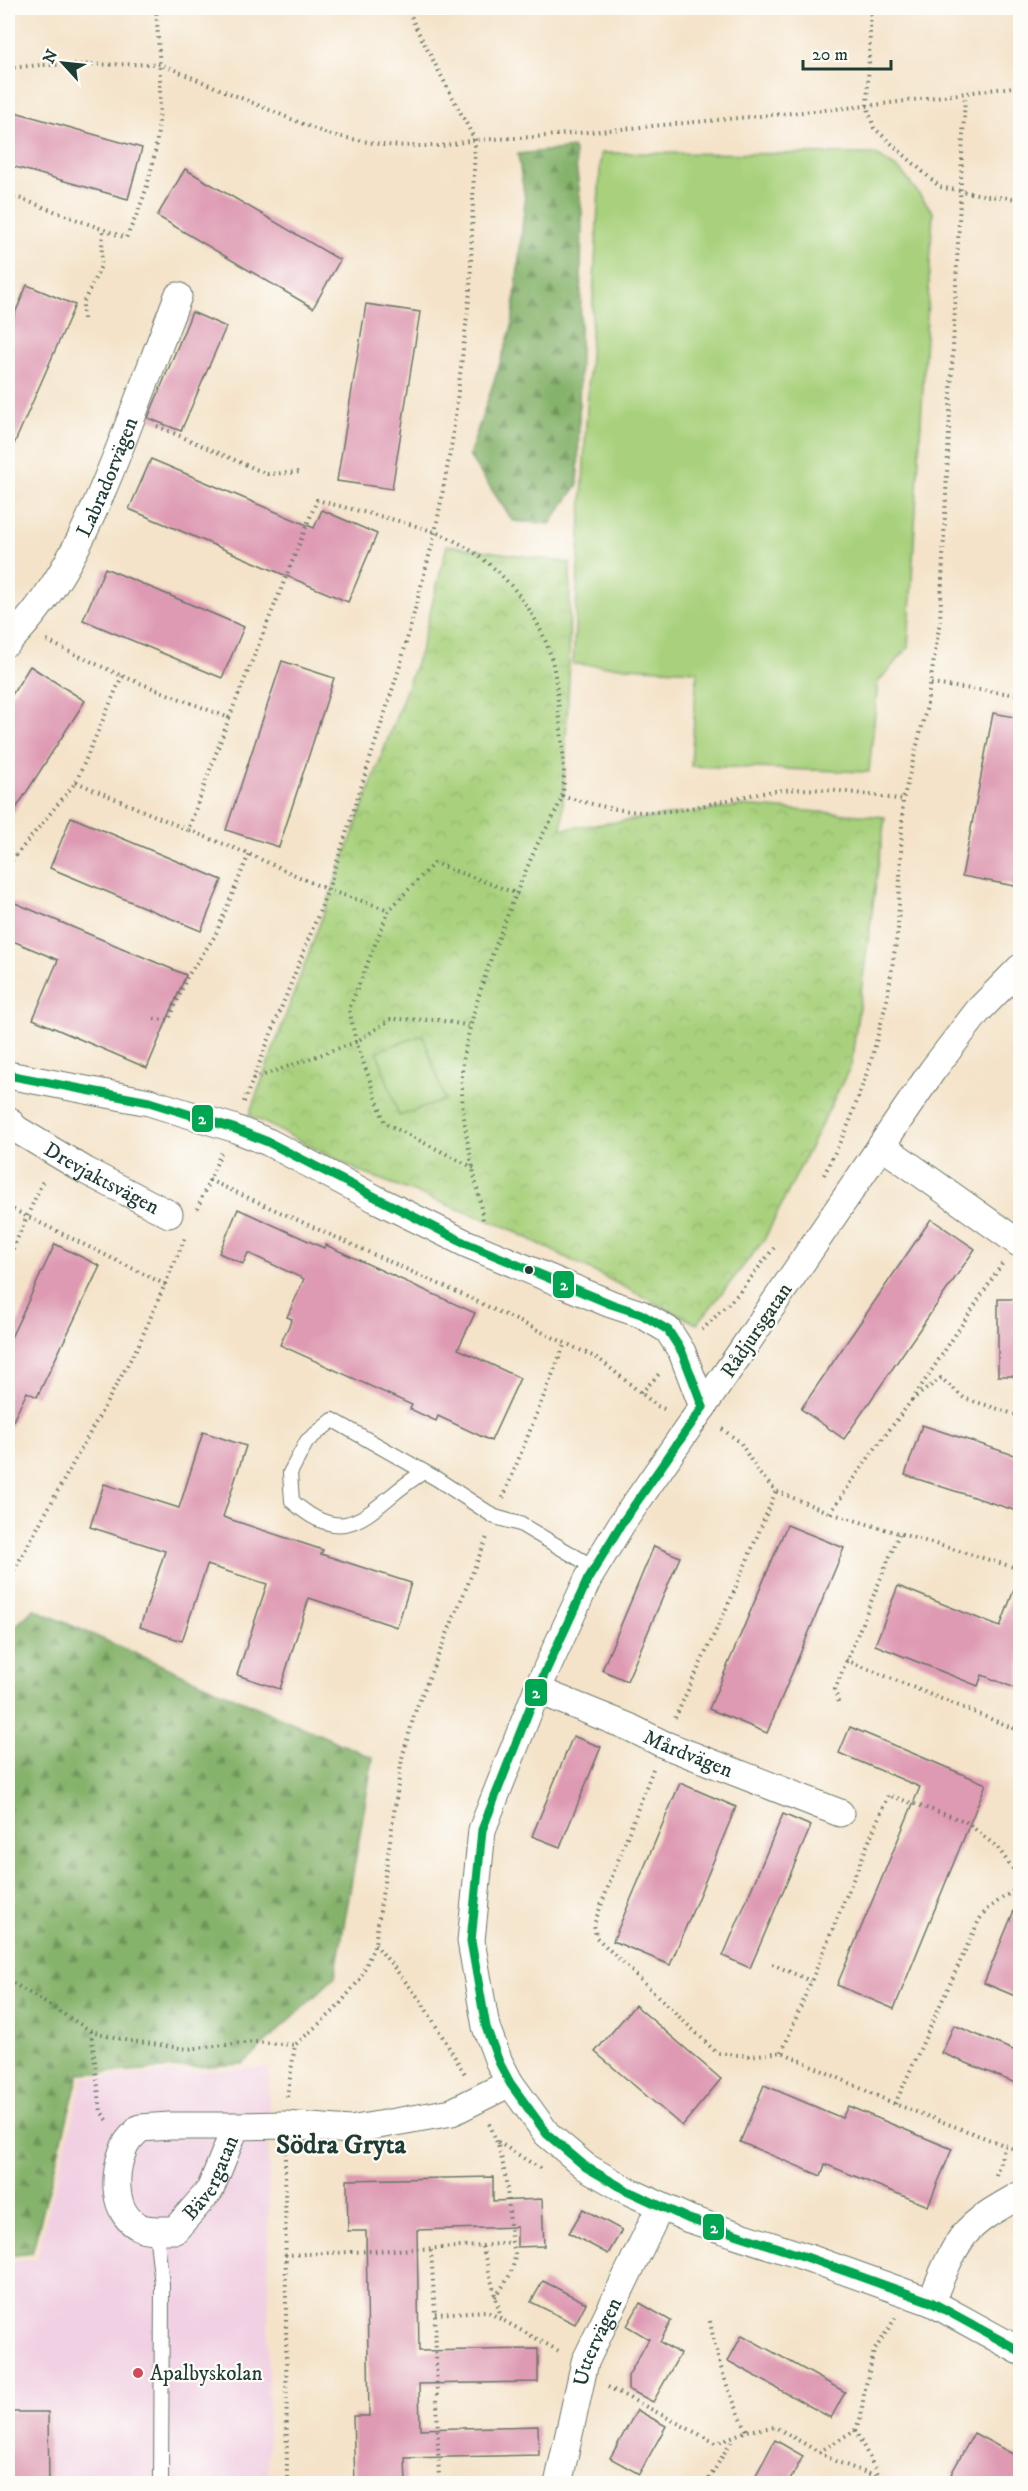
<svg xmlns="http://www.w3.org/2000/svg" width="1028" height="2491" font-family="'IM FELL DW Pica',serif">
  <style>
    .built { fill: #f1d0e3 }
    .forest { fill: url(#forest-firs); stroke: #527850; stroke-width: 1.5 }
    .park { fill: url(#park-crowns); stroke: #648758; stroke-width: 1.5 }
    .pitch { fill: #a9d17d; stroke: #648758; stroke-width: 1.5 }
    .building { fill: #de9ab2 }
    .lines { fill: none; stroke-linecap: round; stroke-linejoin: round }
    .lane-casing { stroke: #6a7768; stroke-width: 16 }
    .street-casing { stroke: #6a7768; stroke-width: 29 }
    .path { stroke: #6a7768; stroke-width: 4; stroke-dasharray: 1.5 4.5; stroke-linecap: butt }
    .lane { stroke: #fff; stroke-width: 14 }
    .street { stroke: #fff; stroke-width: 27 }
    .bus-1-casing { stroke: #fdfcf7; stroke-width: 14 }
    .bus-1 { stroke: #00a651; stroke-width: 9 }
    .bus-dot { fill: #1f3d34; stroke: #fdfcf7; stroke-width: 2 }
    .poi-dot { fill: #d1495b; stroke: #fdfcf7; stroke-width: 2 }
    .labels { text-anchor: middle; stroke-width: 4.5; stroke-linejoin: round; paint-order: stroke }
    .street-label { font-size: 21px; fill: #1f3d34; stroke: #fdfcf7 }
    .poi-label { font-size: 21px; fill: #1f3d34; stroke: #fdfcf7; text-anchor: start }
    .district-label { font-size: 27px; font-weight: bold; fill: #1f3d34; stroke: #fdfcf7 }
    .line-badge { stroke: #fdfcf7; stroke-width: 2 }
    .badge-label { font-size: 16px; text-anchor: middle; font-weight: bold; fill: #fff }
  </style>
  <defs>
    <pattern id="forest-firs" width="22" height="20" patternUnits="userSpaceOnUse" patternTransform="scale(1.5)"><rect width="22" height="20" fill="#86b36c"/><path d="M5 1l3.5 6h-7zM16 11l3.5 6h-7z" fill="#6d935a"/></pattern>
    <pattern id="park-crowns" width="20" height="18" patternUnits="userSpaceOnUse" patternTransform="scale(1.5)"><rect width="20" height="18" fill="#a9d17d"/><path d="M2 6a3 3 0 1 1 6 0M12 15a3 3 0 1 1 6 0" fill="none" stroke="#91b46d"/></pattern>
  </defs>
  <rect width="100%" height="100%" fill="#fdfcf7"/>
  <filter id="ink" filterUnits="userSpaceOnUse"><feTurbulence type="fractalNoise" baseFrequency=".0167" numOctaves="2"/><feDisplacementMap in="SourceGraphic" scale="12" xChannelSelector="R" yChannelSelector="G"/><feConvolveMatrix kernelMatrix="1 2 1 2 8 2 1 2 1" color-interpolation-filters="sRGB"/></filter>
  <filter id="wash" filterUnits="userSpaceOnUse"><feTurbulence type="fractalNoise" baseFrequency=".008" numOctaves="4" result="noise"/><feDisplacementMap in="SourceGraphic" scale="24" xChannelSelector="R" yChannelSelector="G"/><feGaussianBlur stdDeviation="1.35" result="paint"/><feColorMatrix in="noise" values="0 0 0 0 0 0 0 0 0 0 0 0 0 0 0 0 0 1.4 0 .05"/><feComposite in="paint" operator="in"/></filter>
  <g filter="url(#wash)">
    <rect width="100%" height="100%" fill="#f4e3c9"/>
    <!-- built -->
    <polygon class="built" points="269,2067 268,2483 8,2484 8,2262 36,2259 83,2078"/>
    <!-- forest -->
    <g class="forest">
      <polygon points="574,148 582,213 578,484 550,524 513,521 469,456 512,327 525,200 518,154"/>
      <polygon points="34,1609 373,1758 335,1977 243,2064 79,2074 32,2253 8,2256 8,1633"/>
    </g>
    <!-- park -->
    <polygon class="park" points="447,545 570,563 569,676 562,829 741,806 885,817 851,1065 764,1240 697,1324 506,1227 361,1172 249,1115 420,652"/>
    <!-- pitch -->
    <g class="pitch">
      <polygon points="601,153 875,154 901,171 933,212 908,648 878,682 869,772 691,766 697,671 573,664"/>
      <polygon points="423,1035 445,1100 399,1116 377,1051"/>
    </g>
    <g id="blocks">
      <!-- building -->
      <g class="building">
        <polygon points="8,110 142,148 128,199 8,165"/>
        <polygon points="185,169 340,260 313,308 157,216"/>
        <polygon points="27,285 75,305 8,458 8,330"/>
        <polygon points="366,304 420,312 392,489 337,481"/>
        <polygon points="192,312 226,327 181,431 148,418"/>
        <polygon points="151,459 314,528 322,510 377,534 348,602 129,509"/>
        <polygon points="105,568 244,627 222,678 83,620"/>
        <polygon points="282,661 334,678 279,847 226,830"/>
        <polygon points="30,666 85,701 8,821 8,701"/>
        <polygon points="993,713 1020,718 1020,856 1015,886 962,876"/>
        <polygon points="71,817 222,880 201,931 50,868"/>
        <polygon points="8,900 186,975 147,1068 33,1019 58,960 8,939"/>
        <polygon points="238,1209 324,1248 326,1245 475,1313 458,1349 520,1378 491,1441 438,1416 436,1421 410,1409 412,1405 280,1345 292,1319 287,1317 304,1279 248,1253 243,1264 219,1253"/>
        <polygon points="931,1219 975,1249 844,1439 801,1409"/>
        <polygon points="55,1244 100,1266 37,1397 27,1392 8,1431 8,1344"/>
        <rect x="998" y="1299" width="22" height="77"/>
        <polygon points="922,1425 1020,1457 1020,1512 905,1475"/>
        <polygon points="203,1432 246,1446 223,1517 323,1550 321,1554 411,1583 397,1627 309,1598 280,1689 237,1675 267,1584 207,1565 182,1641 140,1627 165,1551 90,1527 104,1484 179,1508"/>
        <polygon points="787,1525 844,1548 767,1733 709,1709"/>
        <polygon points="654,1546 680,1557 627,1681 602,1670"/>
        <polygon points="1018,1579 1020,1579 1020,1690 982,1675 978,1686 875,1645 898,1586 1000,1627"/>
        <polygon points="850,1727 986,1784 894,2009 837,1985 920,1787 839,1753"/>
        <polygon points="573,1736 601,1747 560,1847 532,1836"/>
        <polygon points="680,1783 736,1807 670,1965 613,1941"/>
        <polygon points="783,1814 811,1826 750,1968 723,1956"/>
        <polygon points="1020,1896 1020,1998 984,1983"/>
        <polygon points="635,2005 721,2079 682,2126 595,2052"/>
        <polygon points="954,2025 1020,2053 1020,2085 942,2053"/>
        <polygon points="764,2085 842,2118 848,2106 952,2149 928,2206 825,2164 821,2176 740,2142"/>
        <polygon points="493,2177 493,2201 542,2199 544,2246 517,2247 517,2227 417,2230 419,2351 538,2349 538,2382 419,2384 420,2429 538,2426 539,2455 405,2458 406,2484 355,2484 353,2416 369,2416 366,2231 348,2231 347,2180"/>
        <polygon points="583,2209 622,2230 608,2254 569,2233"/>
        <polygon points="543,2281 586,2303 575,2324 531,2302"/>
        <polygon points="640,2303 671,2321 660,2342 680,2354 653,2402 628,2389 628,2376 649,2339 627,2326"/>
        <polygon points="742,2335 845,2392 831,2418 728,2361"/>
        <polygon points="637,2410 666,2426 639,2474 610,2458"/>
        <polygon points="8,2412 48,2412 49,2484 8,2484"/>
        <polygon points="974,2433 1020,2458 1020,2484 968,2484 951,2474"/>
        <polygon points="775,2440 803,2456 788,2484 751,2484"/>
      </g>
    </g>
  </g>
  <g filter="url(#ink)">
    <use href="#blocks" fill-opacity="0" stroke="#6a7768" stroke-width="1.5"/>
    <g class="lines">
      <defs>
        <g id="lane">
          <path d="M424,1472C373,1501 352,1556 292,1501L290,1473L307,1441L333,1420L437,1479L495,1517L520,1524L595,1568"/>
          <polyline points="156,2231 162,2285 161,2484"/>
        </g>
        <g id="street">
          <path id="s1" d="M8,642C65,586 95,511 124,437C142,390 160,343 178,296"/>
          <polyline points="1020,968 978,1011 932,1071 736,1359 622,1523 588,1579 537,1690 482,1830 471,1941 486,2027 499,2062 510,2083 547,2134 586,2167 626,2190 689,2219 806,2257 931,2302 1020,2351"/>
          <polyline points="8,1075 149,1102 233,1128 268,1142 376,1199 465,1243 611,1304 641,1314 668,1330 682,1352 703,1407"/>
          <path id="s2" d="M8,1120L16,1129L86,1171L169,1214"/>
          <polyline points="882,1146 1020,1244"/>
          <path id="s3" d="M537,1690L629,1727L663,1744L840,1813"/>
          <path id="s4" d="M236,2126H170L140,2128C135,2134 128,2139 125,2146C113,2171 111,2216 142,2228C153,2231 164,2230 175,2230L210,2190L236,2126L285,2125L350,2130L452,2112L510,2083"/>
          <path d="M931,2302C940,2280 949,2255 964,2235C979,2217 1001,2206 1020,2195"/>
          <path id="s5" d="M558,2484L585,2362L660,2207"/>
        </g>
      </defs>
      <!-- lane casing -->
      <use href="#lane" class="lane-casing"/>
      <!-- street casing -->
      <use href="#street" class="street-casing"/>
      <!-- path -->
      <g class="path">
        <polyline points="871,8 867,106 874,128 940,187 987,196 1020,199"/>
        <polyline points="8,68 41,65 160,64 327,134 383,145 413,146 441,146 475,140 535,137 867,106 1020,86"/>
        <path d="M8,199L19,198L126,238C135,219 144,199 149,178C165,122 160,65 156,8"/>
        <polyline points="83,319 83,303 101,266 103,229"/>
        <polyline points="157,426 267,474 302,472"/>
        <polyline points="8,483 12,485"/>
        <path d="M47,641L122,676L229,718L317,500C356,511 397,519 435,532C489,552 535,602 551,657C556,674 557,693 559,711C561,731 567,779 562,796C557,813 545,829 537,845C508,911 480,979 465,1049C454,1105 474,1165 483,1220"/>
        <polyline points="931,684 1020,695"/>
        <polyline points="229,718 188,830 249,854 328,890 389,910"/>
        <polyline points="76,782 188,830"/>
        <path d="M562,796C592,804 622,813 653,812C697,811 740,794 784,790C824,787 864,794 903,800"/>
        <polyline points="8,865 76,782 122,676"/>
        <polyline points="154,1019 169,1020 187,977 215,936 249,854"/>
        <polyline points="253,1079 356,1042 391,1019 438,1020 471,1026"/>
        <polyline points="244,1102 328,890 400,666 435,533 452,442 470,291 475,140 415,26 408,8"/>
        <polyline points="474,1168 385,1123 356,1042 349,1009 389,910 434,863 518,894"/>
        <polyline points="824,1175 850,1121 871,1061 887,1000 898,929 903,800 926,710 940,621 965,95"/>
        <polyline points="209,1180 461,1294 599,1359 657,1406 667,1410"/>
        <polyline points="8,1207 166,1285"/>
        <polyline points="197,1209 221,1153"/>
        <polyline points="8,1260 44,1178"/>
        <polyline points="1002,1264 912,1400 941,1378 964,1398 1020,1416"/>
        <polyline points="702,1330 738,1294 774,1248"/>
        <polyline points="641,1393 659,1374"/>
        <polyline points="722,1429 740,1442 758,1472 776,1491 830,1513 1020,1569"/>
        <polyline points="503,1498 565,1343"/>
        <polyline points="830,1513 874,1450 912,1400"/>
        <polyline points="8,1581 139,1344 185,1238"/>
        <polyline points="846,1660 1020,1731"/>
        <polyline points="838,1702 835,1689 899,1534"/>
        <polyline points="675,1718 733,1594 776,1491"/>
        <polyline points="653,1769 594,1924 596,1937 717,2053 750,2056 782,2052 895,2104 1020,2151"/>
        <polyline points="375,1944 421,2001 465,2074"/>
        <polyline points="772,1964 811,1981"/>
        <polyline points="8,1980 91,2031 125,2040 187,2049 254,2042 295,2045"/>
        <polyline points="91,2031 101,2112 109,2122"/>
        <polyline points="782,2052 888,1795 965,1821 998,1848 1020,1879"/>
        <polyline points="287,2097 295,2045 335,2010 360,1979 375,1944 402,1758 416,1709 488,1535"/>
        <polyline points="895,2104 979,1920 987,1909 1020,1886"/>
        <path d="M489,2124C507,2159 508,2199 511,2238C512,2244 515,2250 515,2256C513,2273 505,2284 495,2297"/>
        <polyline points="498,2142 541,2169"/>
        <polyline points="285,2152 287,2484"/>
        <polyline points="996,2175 1005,2146"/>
        <polyline points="482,2246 512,2242"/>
        <polyline points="431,2250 435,2314 439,2484"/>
        <polyline points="285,2255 482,2246 501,2317"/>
        <polyline points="435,2314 486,2311 559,2351"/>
        <path d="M710,2321C718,2366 728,2391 747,2431"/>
        <polyline points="608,2387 716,2443 747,2431 775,2427 835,2461 880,2478 902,2484"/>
        <polyline points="855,2430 880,2478"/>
        <polyline points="819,2452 855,2430 861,2417 864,2393 874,2351 896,2317"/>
        <polyline points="706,2484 733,2438"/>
      </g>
      <!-- lane -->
      <use href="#lane" class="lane"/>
      <!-- street -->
      <use href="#street" class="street"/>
      <defs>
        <g id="bus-1">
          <polyline points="8,1075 149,1102 233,1128 268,1142 465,1243 611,1304 641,1314 668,1330 682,1352 703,1407"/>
          <polyline points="703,1407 622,1523 588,1579 537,1690 482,1830 471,1941 486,2027 499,2062 510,2083 547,2134 586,2167 626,2190 689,2219 806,2257 931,2302 1020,2351"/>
        </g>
      </defs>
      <!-- bus-1 casing -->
      <use href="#bus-1" class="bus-1-casing"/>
      <!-- bus-1 -->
      <use href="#bus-1" class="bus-1"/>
    </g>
  </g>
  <!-- markers -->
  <circle class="bus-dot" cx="529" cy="1270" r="5"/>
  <circle class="poi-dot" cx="138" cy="2373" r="6"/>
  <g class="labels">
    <!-- street labels -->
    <g class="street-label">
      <text dy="7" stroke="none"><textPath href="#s1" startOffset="194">Labradorvägen</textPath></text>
      <text dy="7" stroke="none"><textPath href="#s2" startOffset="111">Drevjaktsvägen</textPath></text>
      <text transform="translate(756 1330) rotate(-56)" y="7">Rådjursgatan</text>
      <text dy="7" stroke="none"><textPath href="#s3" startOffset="164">Mårdvägen</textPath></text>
      <text dy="7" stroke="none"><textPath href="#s4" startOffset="310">Bävergatan</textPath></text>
      <text dy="7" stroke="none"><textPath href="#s5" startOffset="148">Uttervägen</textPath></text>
    </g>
    <!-- poi labels -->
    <g class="poi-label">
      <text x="150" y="2380">Apalbyskolan</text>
    </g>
    <!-- district labels -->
    <g class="district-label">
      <text x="341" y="2153">Södra Gryta</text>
    </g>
  </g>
  <g class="line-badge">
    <rect x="191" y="1104" width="23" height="29" rx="6" fill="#00a651"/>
    <rect x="552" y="1270" width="23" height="29" rx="6" fill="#00a651"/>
    <rect x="524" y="1678" width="24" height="29" rx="6" fill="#00a651"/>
    <rect x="702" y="2213" width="23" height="28" rx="6" fill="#00a651"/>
  </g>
  <g class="badge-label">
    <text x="202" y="1124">2</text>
    <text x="564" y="1290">2</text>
    <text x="536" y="1698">2</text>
    <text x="714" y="2233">2</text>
  </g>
  <!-- margin -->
  <rect width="1028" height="2491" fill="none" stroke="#fdfcf7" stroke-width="30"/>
  <!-- north arrow -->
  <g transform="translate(63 63) rotate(297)" stroke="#fdfcf7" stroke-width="4.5" paint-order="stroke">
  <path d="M0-4.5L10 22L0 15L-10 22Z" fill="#1f3d34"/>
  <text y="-9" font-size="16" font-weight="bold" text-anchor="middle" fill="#1f3d34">N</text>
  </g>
  <!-- scale -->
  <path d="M803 60v9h88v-9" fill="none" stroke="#1f3d34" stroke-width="3"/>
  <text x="812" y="60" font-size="18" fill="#1f3d34" stroke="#fdfcf7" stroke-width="4.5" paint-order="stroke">20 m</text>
</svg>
